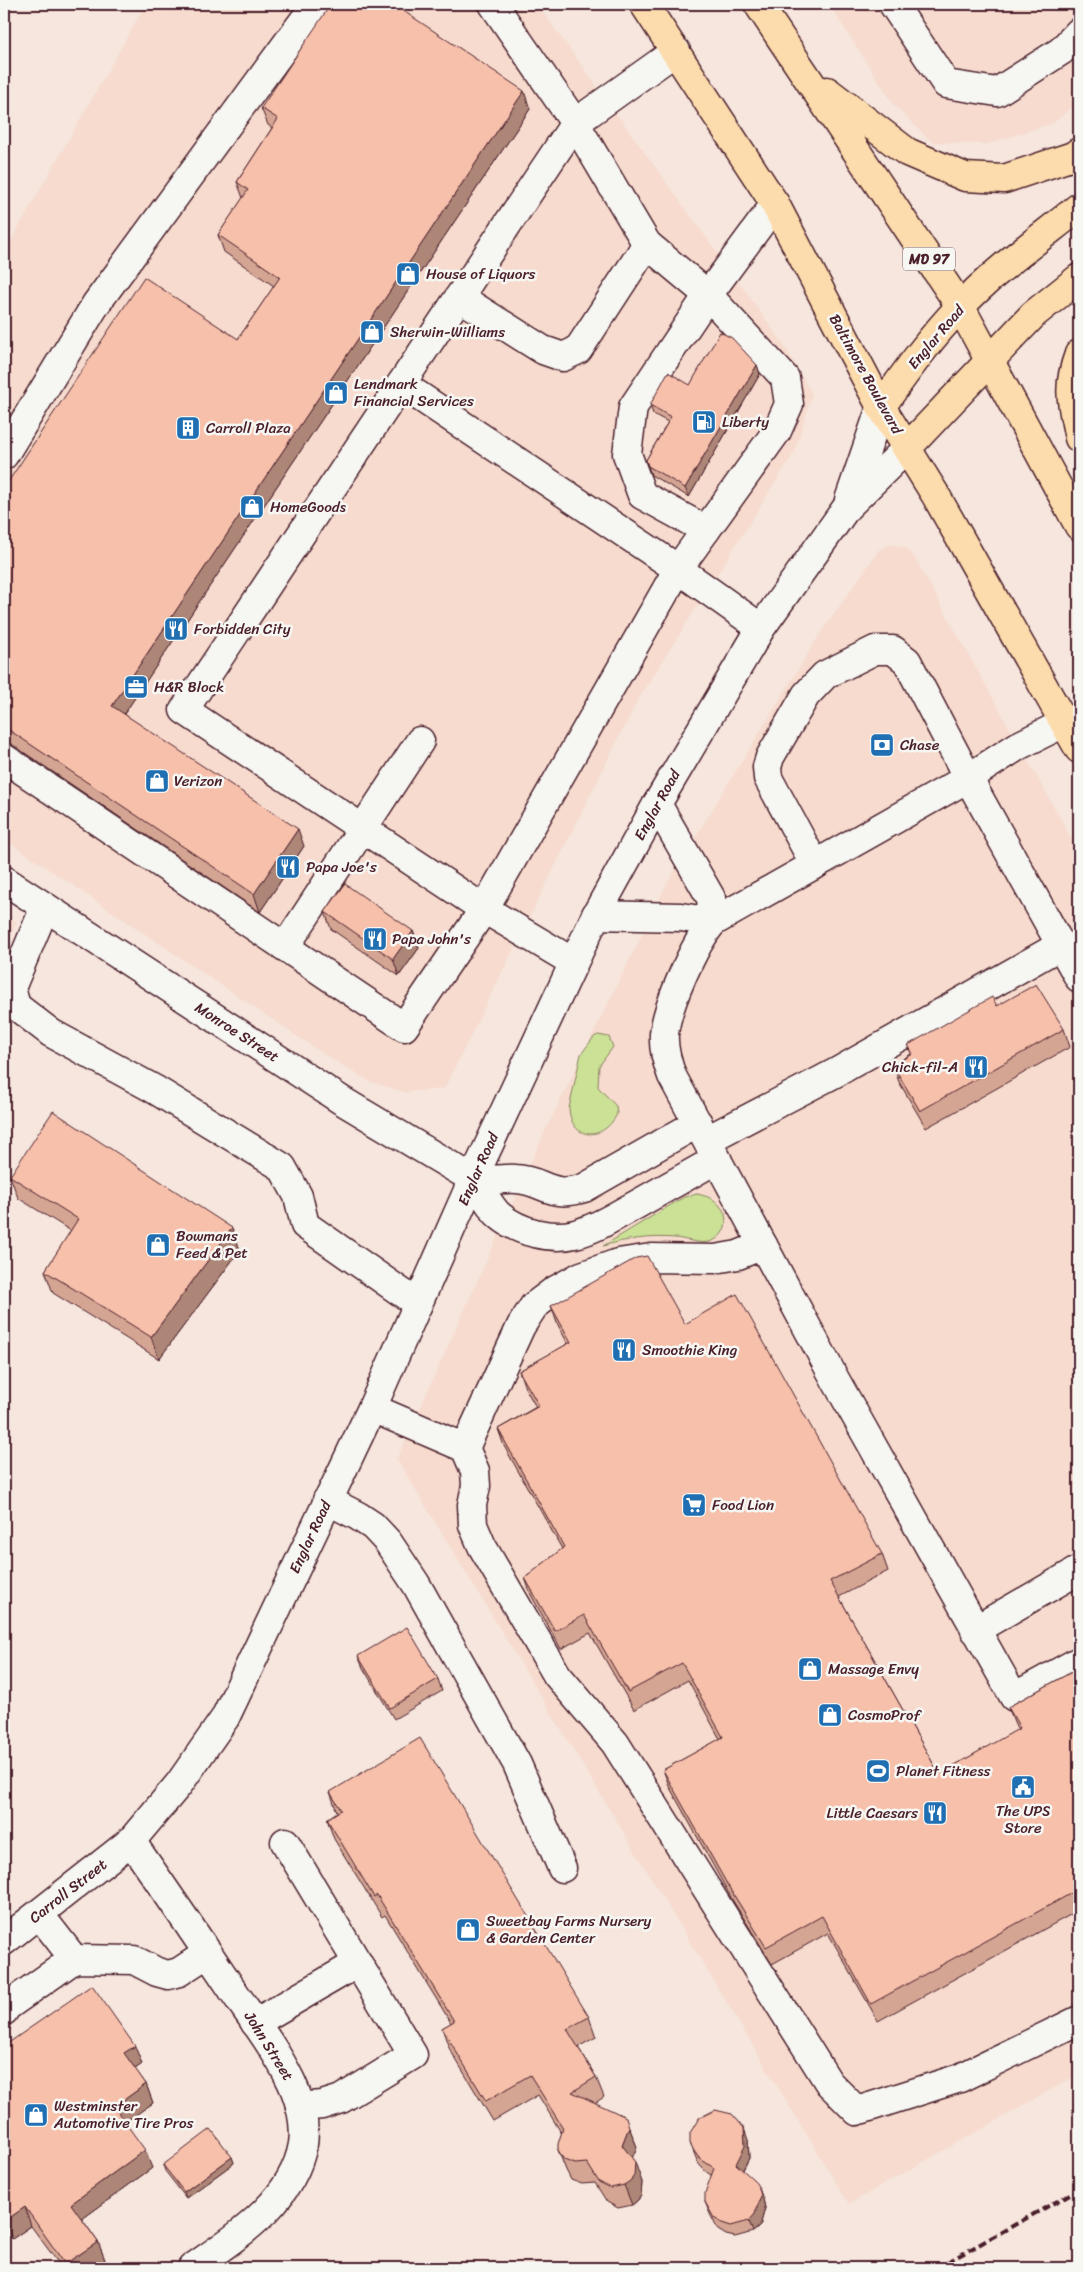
<svg xmlns="http://www.w3.org/2000/svg" width="1083" height="2272" font-family="Sriracha,sans-serif">
  <style>
    .built { fill: #f6dbce }
    .green { fill: #cae196; stroke: #8a8060 }
    .lines { fill: none; stroke-linecap: round; stroke-linejoin: round }
    .minor-casing { stroke: #4a1f2b; stroke-width: 31 }
    .major-casing { stroke: #4a1f2b; stroke-width: 31 }
    .highway-casing { stroke: #4a1f2b; stroke-width: 31 }
    .minor { stroke: #f6f6f2; stroke-width: 28 }
    .major { stroke: #fcdcac; stroke-width: 28 }
    .highway { stroke: #fcdcac; stroke-width: 28 }
    .rail { stroke: #4a1f2b; stroke-width: 4; stroke-dasharray: 8 4; stroke-linecap: butt }
    .wall { fill: #d4a593; stroke: #4a1f2b }
    .shaded-wall { fill: #ad8678; stroke: #4a1f2b }
    .building { fill: #f7c0ab; stroke: #4a1f2b }
    .labels { text-anchor: middle; stroke-width: 5; stroke-linejoin: round; paint-order: stroke }
    .shield { fill: #f6f6f2; stroke: #7e6067; stroke-width: 1 }
    .shield-label { font-size: 14px; font-weight: bold; fill: #4a1f2b }
    .poi-label { font-size: 15px; fill: #4a1f2b; stroke: #f6f6f2; text-anchor: start }
    .street-label { font-size: 15px; fill: #4a1f2b; stroke: #f6f6f2 }
  </style>
  <rect width="100%" height="100%" fill="#f6e6dd"/>
  <filter id="ink" filterUnits="userSpaceOnUse"><feTurbulence type="fractalNoise" baseFrequency=".02" numOctaves="2"/><feDisplacementMap in="SourceGraphic" scale="10" xChannelSelector="R" yChannelSelector="G"/><feConvolveMatrix kernelMatrix="1 2 1 2 8 2 1 2 1" color-interpolation-filters="sRGB"/></filter>
  <g filter="url(#ink)">
    <!-- built -->
    <g class="built">
      <polygon points="146,4 537,4 782,342 812,394 795,451 636,703 444,1089 405,1092 371,1082 325,1055 4,839 4,253"/>
      <polygon points="829,4 1079,4 1079,102 1053,123 987,144 932,142 894,105"/>
      <polygon points="891,544 905,548 914,557 1079,852 1079,2074 849,2204 397,1459 547,1127 668,882 820,634 880,549"/>
      <polygon points="4,913 16,921 4,960"/>
    </g>
    <!-- green -->
    <g class="green">
      <path d="M598,1035L609,1037L613,1047L599,1066L598,1087L616,1106L617,1114C604,1141 571,1142 569,1108L581,1054L594,1037Z"/>
      <path d="M697,1194C706,1196 714,1198 720,1206C731,1218 726,1238 709,1242C698,1244 686,1239 675,1238C651,1236 626,1239 603,1246L684,1197Z"/>
    </g>
    <g class="lines">
      <defs>
        <g id="minor">
          <polyline points="493,4 575,123 647,244 708,295 785,378 789,404 777,431 706,530"/>
          <polyline points="893,4 946,84 997,92 1061,51 1079,32"/>
          <polyline points="459,297 543,350 563,357 578,350 647,244"/>
          <polyline points="401,384 678,569 706,530 642,495 627,454 633,407 708,295 775,204"/>
          <polyline points="4,455 96,304 316,4"/>
          <polyline points="849,500 881,407"/>
          <path d="M1064,723L1018,746L968,778L713,922C694,944 667,1006 664,1034C663,1049 667,1062 672,1076L836,1381L1014,1697L1079,1661"/>
          <polyline points="420,741 285,947 404,1027 484,909 678,569 761,628"/>
          <polyline points="4,758 285,947"/>
          <polyline points="657,804 711,898 713,922"/>
          <polyline points="815,865 768,778 767,767 770,757 806,695 825,675 875,650 893,650 907,661 968,778 1079,978"/>
          <path d="M4,880L341,1100L473,1179C483,1190 489,1207 500,1216C519,1232 551,1240 575,1234C596,1229 615,1216 634,1206C662,1190 689,1175 717,1159"/>
          <polyline points="45,907 11,988 16,1006 51,1033 154,1089 282,1167 298,1196 305,1225 418,1304"/>
          <polyline points="596,915 681,917 713,922"/>
          <polyline points="573,962 484,909 184,710 575,123 676,51"/>
          <polyline points="707,1140 837,1072 1061,945"/>
          <path d="M473,1179C488,1182 501,1178 516,1179C544,1180 549,1199 584,1188L698,1123"/>
          <polyline points="372,1408 465,1448 475,1471 476,1486 472,1505 473,1525 482,1546 557,1675 615,1743 829,2083 857,2111 960,2078 1079,2020"/>
          <polyline points="465,1448 521,1326 534,1306 554,1291 581,1276 618,1263 651,1258 715,1259 738,1255 763,1245"/>
          <polyline points="327,1500 358,1516 373,1526 388,1542 416,1584 517,1764 562,1868"/>
          <polyline points="975,1630 1079,1570"/>
          <path d="M131,1841C166,1891 200,1941 234,1992C254,2021 276,2050 291,2081C300,2100 306,2124 303,2144C293,2202 236,2237 192,2268"/>
          <polyline points="285,1842 413,2055 341,2099 322,2105 300,2107"/>
          <polyline points="39,1914 74,1959"/>
          <polyline points="4,1941 131,1841 179,1784 225,1718 372,1408 473,1179 596,915 657,804 761,628 847,507 907,448"/>
          <polyline points="4,2011 6,2007 74,1959 134,1960 157,1972 168,1975 179,1972 208,1953"/>
          <polyline points="255,2023 358,1963"/>
        </g>
        <g id="major">
          <path d="M881,407C906,372 930,338 959,308C995,270 1039,239 1079,207"/>
          <polyline points="907,448 1034,314 1079,278"/>
        </g>
        <g id="highway">
          <polyline points="644,4 775,204 881,407 935,494 1079,749"/>
          <polyline points="758,4 960,306 1079,526"/>
          <polyline points="827,91 907,152 965,177 1004,179 1073,156 1079,152"/>
          <path d="M1079,354C1066,389 1072,403 1079,438"/>
        </g>
      </defs>
      <!-- minor casing -->
      <use href="#minor" class="minor-casing"/>
      <!-- major casing -->
      <use href="#major" class="major-casing"/>
      <!-- highway casing -->
      <use href="#highway" class="highway-casing"/>
      <!-- minor -->
      <use href="#minor" class="minor"/>
      <!-- major -->
      <use href="#major" class="major"/>
      <!-- highway -->
      <use href="#highway" class="highway"/>
      <!-- rail -->
      <polyline class="rail" points="937,2268 1079,2189"/>
    </g>
    <!-- wall -->
    <g class="wall">
      <polygon points="261,108 530,109 124,714 304,846 260,912 13,745 4,741 4,488 238,339 274,286 224,252 218,235 243,198 237,182 272,128 268,125"/>
      <polygon points="757,365 760,374 689,497 651,475 646,460 668,422 653,414 650,405 690,385"/>
      <polygon points="325,912 413,931 419,948 399,976 331,929"/>
      <polygon points="997,1006 1064,1029 1070,1047 926,1128 899,1082 893,1065 911,1054 908,1045"/>
      <polygon points="10,1176 232,1228 240,1250 159,1359 53,1293 45,1271 71,1231 18,1198"/>
      <polygon points="551,1306 685,1324 882,1554 888,1571 839,1597 939,1774 1018,1730 1015,1724 1008,1707 1079,1668 1079,1910 878,2021 828,1933 772,1964 733,1901 670,1788 663,1770 720,1739 688,1680 634,1710 590,1633 561,1649 531,1595 525,1578 562,1549 504,1446 498,1429 536,1407 525,1388 519,1371 568,1344 557,1323"/>
      <polygon points="358,1656 438,1679 442,1691 394,1719 363,1668"/>
      <polygon points="330,1792 589,2017 596,2037 578,2047 596,2077 604,2097 595,2103 629,2127 637,2147 632,2158 642,2182 641,2196 637,2201 632,2205 618,2208 607,2202 595,2183 582,2184 571,2180 566,2170 558,2150 562,2134 538,2095 493,2121 449,2048 442,2028 451,2023 385,1915 382,1917 334,1839 327,1819 337,1812"/>
      <polygon points="4,2046 142,2064 135,2069 146,2084 153,2103 125,2122 152,2168 82,2219 98,2242 105,2260 93,2268 62,2268 31,2226 12,2239 4,2228"/>
      <polygon points="748,2140 749,2158 743,2170 763,2199 765,2208 760,2226 753,2232 735,2237 726,2235 718,2230 710,2214 705,2202 712,2176 704,2170 698,2163 690,2143"/>
      <polygon points="232,2157 234,2163 186,2198 165,2171 163,2165"/>
    </g>
    <!-- shaded-wall -->
    <g class="shaded-wall">
      <polygon points="524,91 530,109 118,723 112,706"/>
      <polygon points="757,365 760,374 689,497 685,488"/>
      <polygon points="298,829 304,846 260,912 254,894"/>
      <polygon points="413,931 419,948 399,976 393,959"/>
      <polygon points="232,1228 240,1250 159,1359 151,1337"/>
      <polygon points="135,2046 142,2064 131,2072 124,2053"/>
      <polygon points="146,2084 153,2103 121,2125 114,2107"/>
      <polygon points="629,2127 637,2147 629,2165 622,2145"/>
      <polygon points="744,2128 748,2140 749,2158 740,2175 736,2164"/>
      <polygon points="145,2150 152,2168 78,2222 71,2204"/>
      <polygon points="232,2157 234,2163 186,2198 184,2192"/>
      <polygon points="635,2162 642,2182 641,2196 637,2201 632,2205 624,2185"/>
      <polygon points="759,2188 763,2199 765,2208 760,2226 753,2232 749,2221"/>
      <polygon points="25,2207 31,2226 12,2239 5,2221"/>
      <polygon points="98,2242 105,2260 93,2268 67,2268 65,2264"/>
    </g>
    <!-- building -->
    <g class="building">
      <polygon points="331,4 393,4 524,91 112,706 298,829 254,894 6,728 4,727 4,488 144,277 238,339 280,277 218,235 248,190 237,182 278,119 261,108"/>
      <polygon points="720,332 732,338 757,365 685,488 648,466 646,460 671,417 650,405 668,372 690,385"/>
      <polygon points="345,884 413,931 393,959 325,912"/>
      <polygon points="1036,984 1064,1029 920,1111 893,1065 913,1054 908,1045 992,997 997,1006"/>
      <polygon points="53,1111 232,1228 151,1337 45,1271 78,1219 10,1176"/>
      <polygon points="647,1256 685,1324 737,1294 882,1554 830,1581 939,1774 1020,1728 1008,1707 1079,1668 1079,1889 871,2004 822,1916 766,1947 727,1884 663,1770 723,1737 682,1663 628,1692 584,1615 555,1631 525,1578 564,1547 498,1429 539,1406 519,1371 571,1342 551,1306 636,1258"/>
      <polygon points="407,1627 438,1679 390,1708 358,1656"/>
      <polygon points="420,1738 589,2017 567,2029 596,2077 572,2092 626,2117 629,2127 622,2145 635,2162 634,2176 630,2181 624,2185 611,2188 599,2182 587,2163 575,2164 564,2160 558,2150 558,2144 563,2128 530,2075 486,2101 442,2028 454,2021 377,1895 374,1897 327,1819 341,1810 330,1792"/>
      <polygon points="92,1985 135,2046 124,2053 146,2084 114,2107 145,2150 71,2204 98,2242 65,2264 25,2207 5,2221 4,2219 4,2046"/>
      <polygon points="715,2110 732,2114 744,2128 745,2146 736,2164 754,2180 759,2188 761,2196 755,2214 749,2221 731,2226 722,2223 714,2218 705,2202 705,2193 714,2168 699,2158 694,2151 690,2143 690,2133 699,2118"/>
      <polygon points="211,2129 232,2157 184,2192 163,2165"/>
    </g>
  </g>
  <!-- icons -->
  <defs>
    <symbol id="shop-square" viewBox="-11 -11 22 22"><rect x="-9" y="-9" width="18" height="18" rx="4" fill="#1f6fb2" stroke="#f6f6f2"/><path d="M-5-2.5h2.3a2.7 3.5 0 0 1 5.4 0H5L5.5 6h-11ZM-1.5-2.5h3a1.5 2.3 0 0 0-3 0Z" fill="#fff"/></symbol>
    <symbol id="fuel-square" viewBox="-11 -11 22 22"><rect x="-9" y="-9" width="18" height="18" rx="4" fill="#1f6fb2" stroke="#f6f6f2"/><path d="M-5.5-6h7V0h2V4h1.3V-2.5L3-4.5l.8-.8L6-3V5H2.5V1h-1V6h-7ZM-4.2-4.7v3.2H.2V-4.7Z" fill="#fff"/></symbol>
    <symbol id="building-square" viewBox="-11 -11 22 22"><rect x="-9" y="-9" width="18" height="18" rx="4" fill="#1f6fb2" stroke="#f6f6f2"/><path d="M-4-6H4V6H1V3H-1V6H-4ZM-2.5-4.3h1.7v1.8h-1.7ZM.8-4.3h1.7v1.8H.8ZM-2.5-1h1.7V.8h-1.7ZM.8-1h1.7V.8H.8Z" fill="#fff"/></symbol>
    <symbol id="restaurant-square" viewBox="-11 -11 22 22"><rect x="-9" y="-9" width="18" height="18" rx="4" fill="#1f6fb2" stroke="#f6f6f2"/><path d="M-5-6h1v4h1v-4h1v4h1v-4h1v5L-1.5 .5V6h-2V.5L-5-1ZM5-6V6H3V1.5H1.5Q1.5-4 5-6Z" fill="#fff"/></symbol>
    <symbol id="office-square" viewBox="-11 -11 22 22"><rect x="-9" y="-9" width="18" height="18" rx="4" fill="#1f6fb2" stroke="#f6f6f2"/><path d="M-6-3h4V-5.5h4V-3h4V5H-6ZM-1-4.5V-3h2v-1.5ZM-6 0V1H6V0Z" fill="#fff"/></symbol>
    <symbol id="bank-square" viewBox="-11 -11 22 22"><rect x="-9" y="-9" width="18" height="18" rx="4" fill="#1f6fb2" stroke="#f6f6f2"/><path d="M-6-4H6V4H-6ZM0-2.3a2.3 2.3 0 1 0 0 4.6a2.3 2.3 0 1 0 0-4.6Z" fill="#fff"/></symbol>
    <symbol id="supermarket-square" viewBox="-11 -11 22 22"><rect x="-9" y="-9" width="18" height="18" rx="4" fill="#1f6fb2" stroke="#f6f6f2"/><path d="M-6-5.5h2.5l.6 2H6L4.5 2H-2.5L-4.4-4H-6ZM-1.5 3.2a1.3 1.3 0 1 0 .1 0ZM3 3.2a1.3 1.3 0 1 0 .1 0Z" fill="#fff"/></symbol>
    <symbol id="stadium-square" viewBox="-11 -11 22 22"><rect x="-9" y="-9" width="18" height="18" rx="4" fill="#1f6fb2" stroke="#f6f6f2"/><path d="M0-5a6.5 5 0 1 0 0 10a6.5 5 0 1 0 0-10ZM-3.5-1.8h7v3.6h-7Z" fill="#fff"/></symbol>
    <symbol id="civic-square" viewBox="-11 -11 22 22"><rect x="-9" y="-9" width="18" height="18" rx="4" fill="#1f6fb2" stroke="#f6f6f2"/><path d="M-.6-6.5H3V-4.5H.6V-3L4-1V1h2V6H-6V1h2V-1L-.6-3ZM-1.2 2.5V6h2.4V2.5Z" fill="#fff"/></symbol>
  </defs>
  <g fill-rule="evenodd">
    <use href="#shop-square" x="394" y="260" width="28" height="28"/>
    <use href="#shop-square" x="358" y="318" width="28" height="28"/>
    <use href="#shop-square" x="322" y="379" width="28" height="28"/>
    <use href="#fuel-square" x="690" y="408" width="28" height="28"/>
    <use href="#building-square" x="174" y="414" width="28" height="28"/>
    <use href="#shop-square" x="238" y="493" width="28" height="28"/>
    <use href="#restaurant-square" x="162" y="615" width="28" height="28"/>
    <use href="#office-square" x="122" y="673" width="28" height="28"/>
    <use href="#bank-square" x="868" y="731" width="28" height="28"/>
    <use href="#shop-square" x="143" y="767" width="28" height="28"/>
    <use href="#restaurant-square" x="274" y="853" width="28" height="28"/>
    <use href="#restaurant-square" x="361" y="925" width="28" height="28"/>
    <use href="#restaurant-square" x="962" y="1053" width="28" height="28"/>
    <use href="#shop-square" x="144" y="1231" width="28" height="28"/>
    <use href="#restaurant-square" x="610" y="1336" width="28" height="28"/>
    <use href="#supermarket-square" x="680" y="1491" width="28" height="28"/>
    <use href="#shop-square" x="796" y="1655" width="28" height="28"/>
    <use href="#shop-square" x="816" y="1701" width="28" height="28"/>
    <use href="#stadium-square" x="864" y="1757" width="28" height="28"/>
    <use href="#civic-square" x="1009" y="1773" width="28" height="28"/>
    <use href="#restaurant-square" x="921" y="1799" width="28" height="28"/>
    <use href="#shop-square" x="454" y="1916" width="28" height="28"/>
    <use href="#shop-square" x="22" y="2101" width="28" height="28"/>
  </g>
  <g class="labels">
    <!-- shield labels -->
    <rect class="shield" x="903" y="247.5" width="52" height="23" rx="4"/>
    <g class="shield-label">
      <text x="929" y="264">MD 97</text>
    </g>
    <!-- poi labels -->
    <g class="poi-label">
      <text x="426" y="279">House of Liquors</text>
      <text x="390" y="337">Sherwin-Williams</text>
      <text x="354" y="389">Lendmark<tspan x="354" dy="17">Financial Services</tspan></text>
      <text x="722" y="427">Liberty</text>
      <text x="206" y="433">Carroll Plaza</text>
      <text x="270" y="512">HomeGoods</text>
      <text x="194" y="634">Forbidden City</text>
      <text x="154" y="692">H&amp;R Block</text>
      <text x="900" y="750">Chase</text>
      <text x="174" y="786">Verizon</text>
      <text x="306" y="872">Papa Joe's</text>
      <text x="392" y="944">Papa John's</text>
      <text x="958" y="1072" text-anchor="end">Chick-fil-A</text>
      <text x="176" y="1241">Bowmans<tspan x="176" dy="17">Feed &amp; Pet</tspan></text>
      <text x="642" y="1355">Smoothie King</text>
      <text x="712" y="1510">Food Lion</text>
      <text x="828" y="1674">Massage Envy</text>
      <text x="848" y="1720">CosmoProf</text>
      <text x="896" y="1776">Planet Fitness</text>
      <text x="1023" y="1816" text-anchor="middle">The UPS<tspan x="1023" dy="17">Store</tspan></text>
      <text x="918" y="1818" text-anchor="end">Little Caesars</text>
      <text x="486" y="1926">Sweetbay Farms Nursery<tspan x="486" dy="17">&amp; Garden Center</tspan></text>
      <text x="54" y="2111">Westminster<tspan x="54" dy="17">Automotive Tire Pros</tspan></text>
    </g>
    <!-- street labels -->
    <g class="street-label">
      <text transform="translate(936 337) rotate(-50)" y="5">Englar Road</text>
      <text transform="translate(866 374) rotate(61)" y="5">Baltimore Boulevard</text>
      <text transform="translate(657 805) rotate(-61)" y="5">Englar Road</text>
      <text transform="translate(237 1032) rotate(33)" y="5">Monroe Street</text>
      <text transform="translate(478 1169) rotate(-66)" y="5">Englar Road</text>
      <text transform="translate(310 1537) rotate(-65)" y="5">Englar Road</text>
      <text transform="translate(68 1891) rotate(-38)" y="5">Carroll Street</text>
      <text transform="translate(269 2046) rotate(58)" y="5">John Street</text>
    </g>
  </g>
  <!-- margin -->
  <rect width="1083" height="2272" fill="none" stroke="#f6f6f2" stroke-width="20"/>
  <rect x="10" y="10" width="1063" height="2252" fill="none" stroke="#4a1f2b" stroke-width="2" filter="url(#ink)"/>
</svg>
